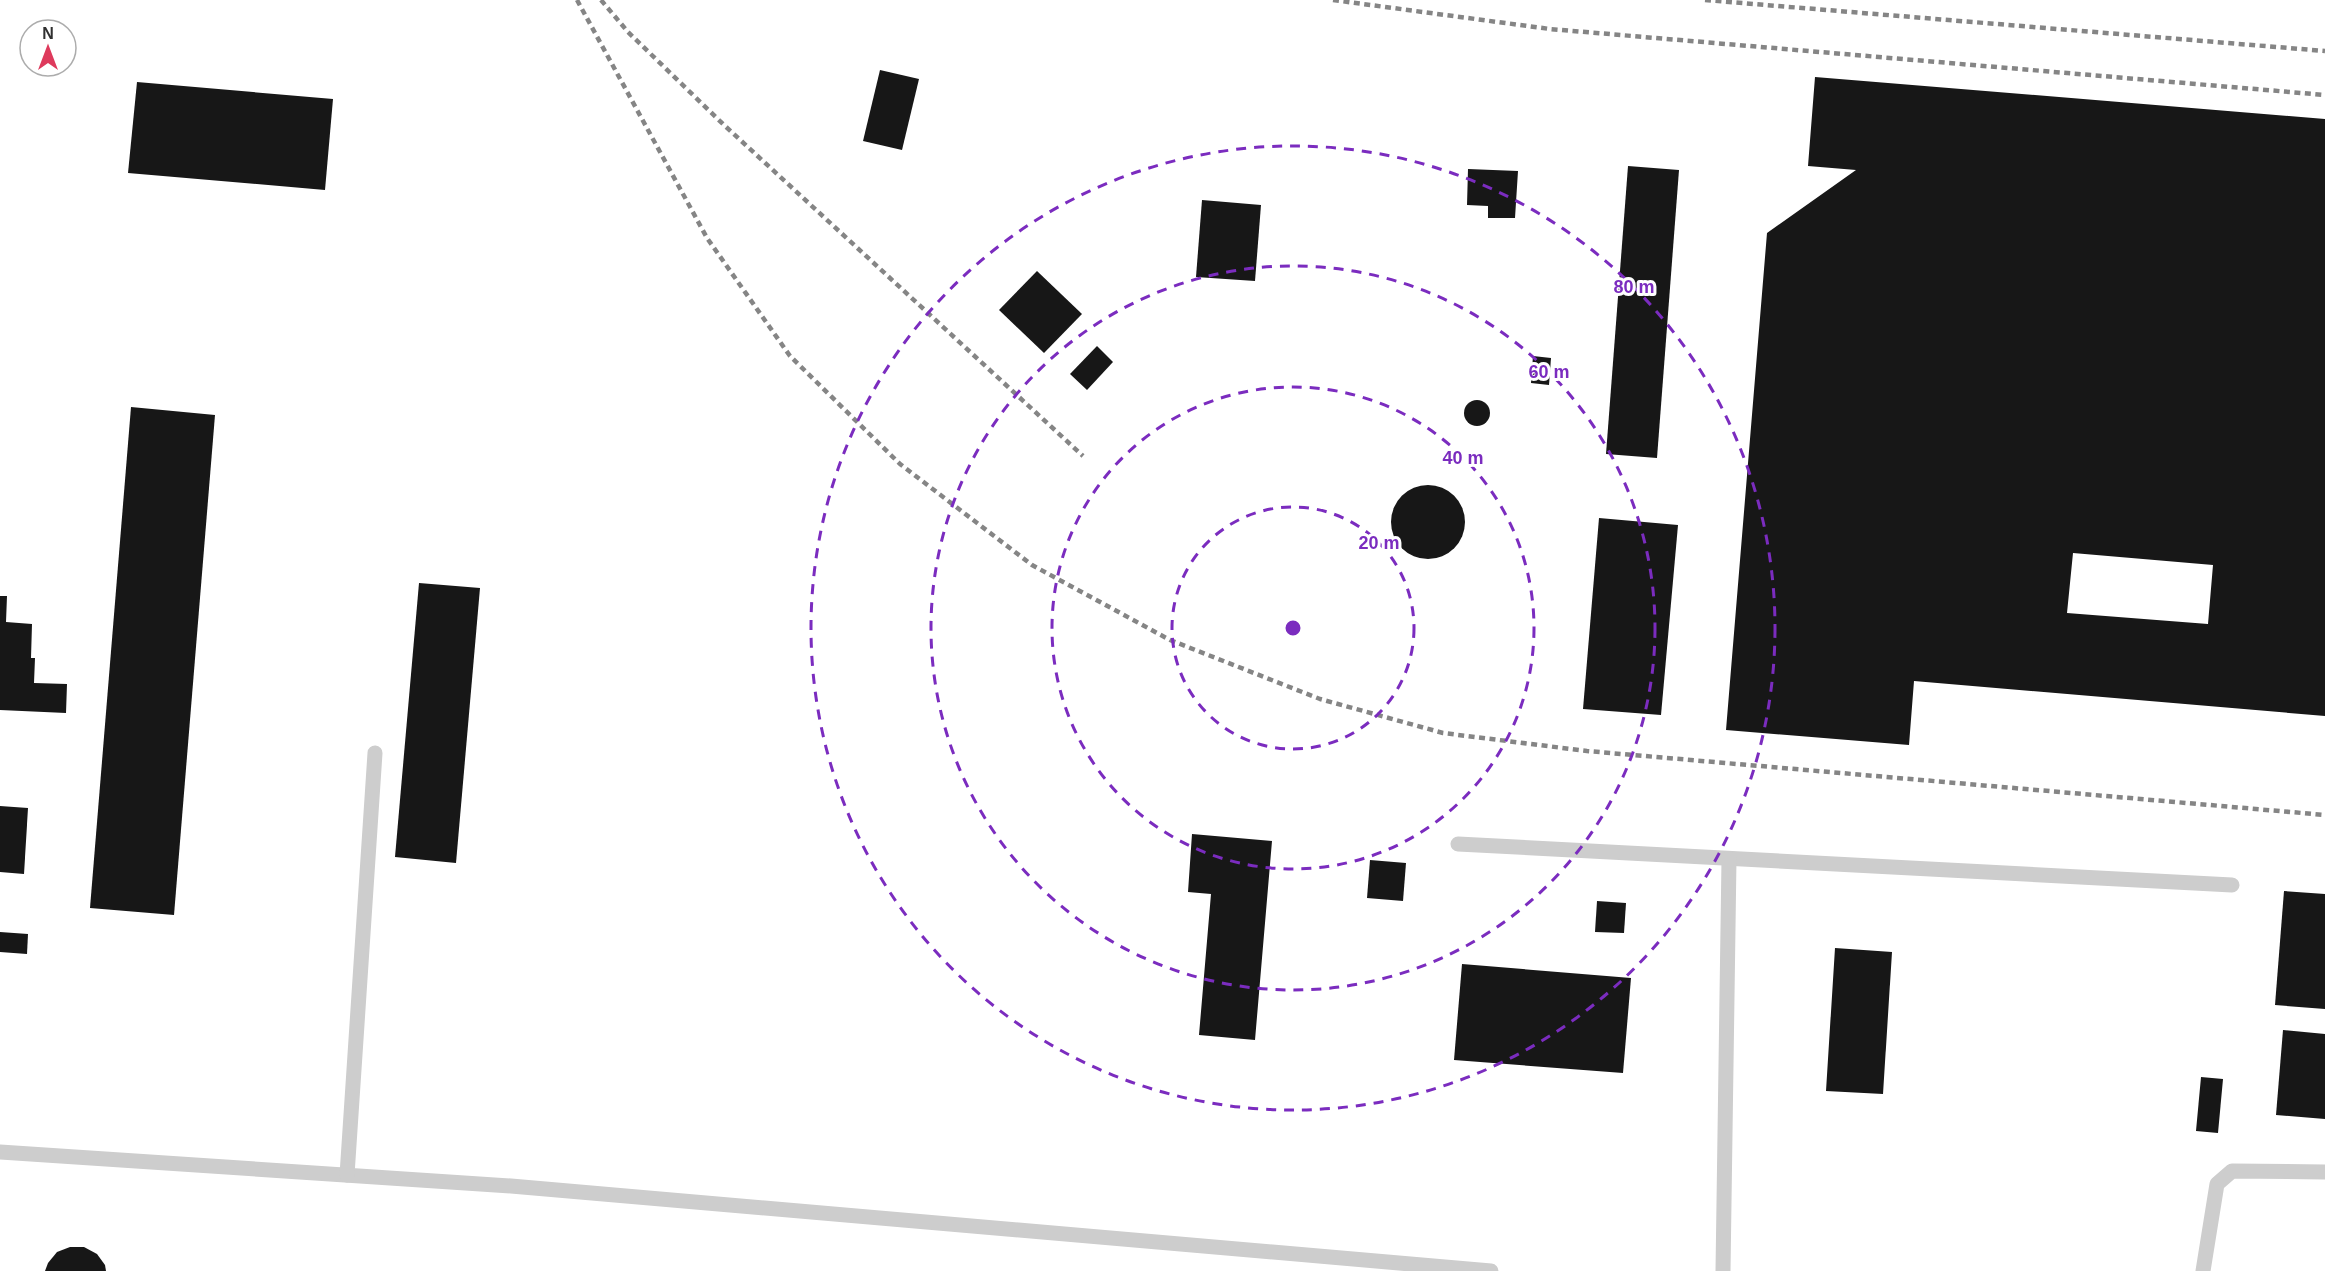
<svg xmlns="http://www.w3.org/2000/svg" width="2325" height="1271" font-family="Helvetica,sans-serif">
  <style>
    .building { fill: #171717; fill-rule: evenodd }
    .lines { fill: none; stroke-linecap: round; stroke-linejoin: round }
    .lane { stroke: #cdcdcd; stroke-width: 15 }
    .rail { stroke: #858585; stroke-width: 4.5; stroke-dasharray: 6 4.5; stroke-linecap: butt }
    .ring { fill: none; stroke: #7b2cbf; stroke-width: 3; stroke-dasharray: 10 8 }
    .centre { fill: #7b2cbf; stroke: #fff; stroke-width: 3 }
    .ring-label { font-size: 18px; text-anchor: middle; font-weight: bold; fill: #7b2cbf; stroke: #fff; stroke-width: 6; stroke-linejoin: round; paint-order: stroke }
  </style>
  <rect width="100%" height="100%" fill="#fff"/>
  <!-- building -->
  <g class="building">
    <polygon points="880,70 919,79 902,150 863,141"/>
    <path d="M1815,77L2325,119V716L1914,681L1909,745L1726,730L1767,233L1856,170L1808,166ZM2073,553L2213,565L2208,624L2067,613Z"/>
    <polygon points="137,82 333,99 325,190 128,173"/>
    <polygon points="1628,166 1679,170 1657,458 1606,454"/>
    <polygon points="1468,169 1518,171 1515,218 1488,218 1488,206 1467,205"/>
    <polygon points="1202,200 1261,205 1255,281 1196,277"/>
    <polygon points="1037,271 1082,314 1044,353 999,310"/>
    <polygon points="1097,346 1113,362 1087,390 1070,374"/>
    <polygon points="1533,356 1551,358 1549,385 1531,383"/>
    <circle cx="1477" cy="413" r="13"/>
    <polygon points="131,407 215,415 174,915 90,908"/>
    <circle cx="1428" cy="522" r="37"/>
    <polygon points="1599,518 1678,525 1661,715 1583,709"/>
    <polygon points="419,583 480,588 456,863 395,857"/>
    <polygon points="0,596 7,596 6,622 32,624 31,658 35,658 34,683 67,684 66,713 0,710"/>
    <polygon points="0,806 28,808 24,874 0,872"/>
    <polygon points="1192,834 1272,841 1255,1040 1199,1035 1211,894 1188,892"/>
    <polygon points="1370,860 1406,863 1403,901 1367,898"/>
    <polygon points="2284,891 2325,894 2325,1009 2275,1005"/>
    <polygon points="1597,901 1626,903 1624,933 1595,932"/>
    <polygon points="0,932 28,934 27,954 0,952"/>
    <polygon points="1835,948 1892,952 1883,1094 1826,1091"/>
    <polygon points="1462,964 1631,978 1623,1073 1454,1060"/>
    <polygon points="2283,1030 2325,1034 2325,1119 2276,1115"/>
    <polygon points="2201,1077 2223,1079 2218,1133 2196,1131"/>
    <polygon points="70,1247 84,1247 97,1254 105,1265 106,1271 45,1271 48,1263 57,1252"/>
  </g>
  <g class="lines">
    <!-- lane -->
    <g class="lane">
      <polyline points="1458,844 2232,885"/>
      <polyline points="0,1152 511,1186 1491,1271"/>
      <polyline points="347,1175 375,753"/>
      <polyline points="1723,1271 1729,859"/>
      <polyline points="2203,1271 2217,1184 2232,1171 2325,1172"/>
    </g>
    <!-- rail -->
    <g class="rail">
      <polyline points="577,0 707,238 790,356 900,464 1032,565 1170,640 1320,699 1443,733 1587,751 2325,815"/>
      <polyline points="601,0 628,32 724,125 1083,456"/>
      <polyline points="1333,0 1550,29 2325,95"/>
      <polyline points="1705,0 2325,51"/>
    </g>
  </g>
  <!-- distance rings -->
  <g class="ring">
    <circle cx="1293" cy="628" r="121"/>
    <circle cx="1293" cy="628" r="241"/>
    <circle cx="1293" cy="628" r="362"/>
    <circle cx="1293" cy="628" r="482"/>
  </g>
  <circle cx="1293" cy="628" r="9" class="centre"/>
  <g class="ring-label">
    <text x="1634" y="293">80 m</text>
    <text x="1549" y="378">60 m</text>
    <text x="1463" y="464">40 m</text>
    <text x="1379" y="549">20 m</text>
  </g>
  <!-- north arrow -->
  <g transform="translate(48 48)"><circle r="28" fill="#ffffff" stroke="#acacac" stroke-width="1.5"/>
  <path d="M0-4.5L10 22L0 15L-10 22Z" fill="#de3a5c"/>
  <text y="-9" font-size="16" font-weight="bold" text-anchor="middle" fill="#303030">N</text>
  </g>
</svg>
